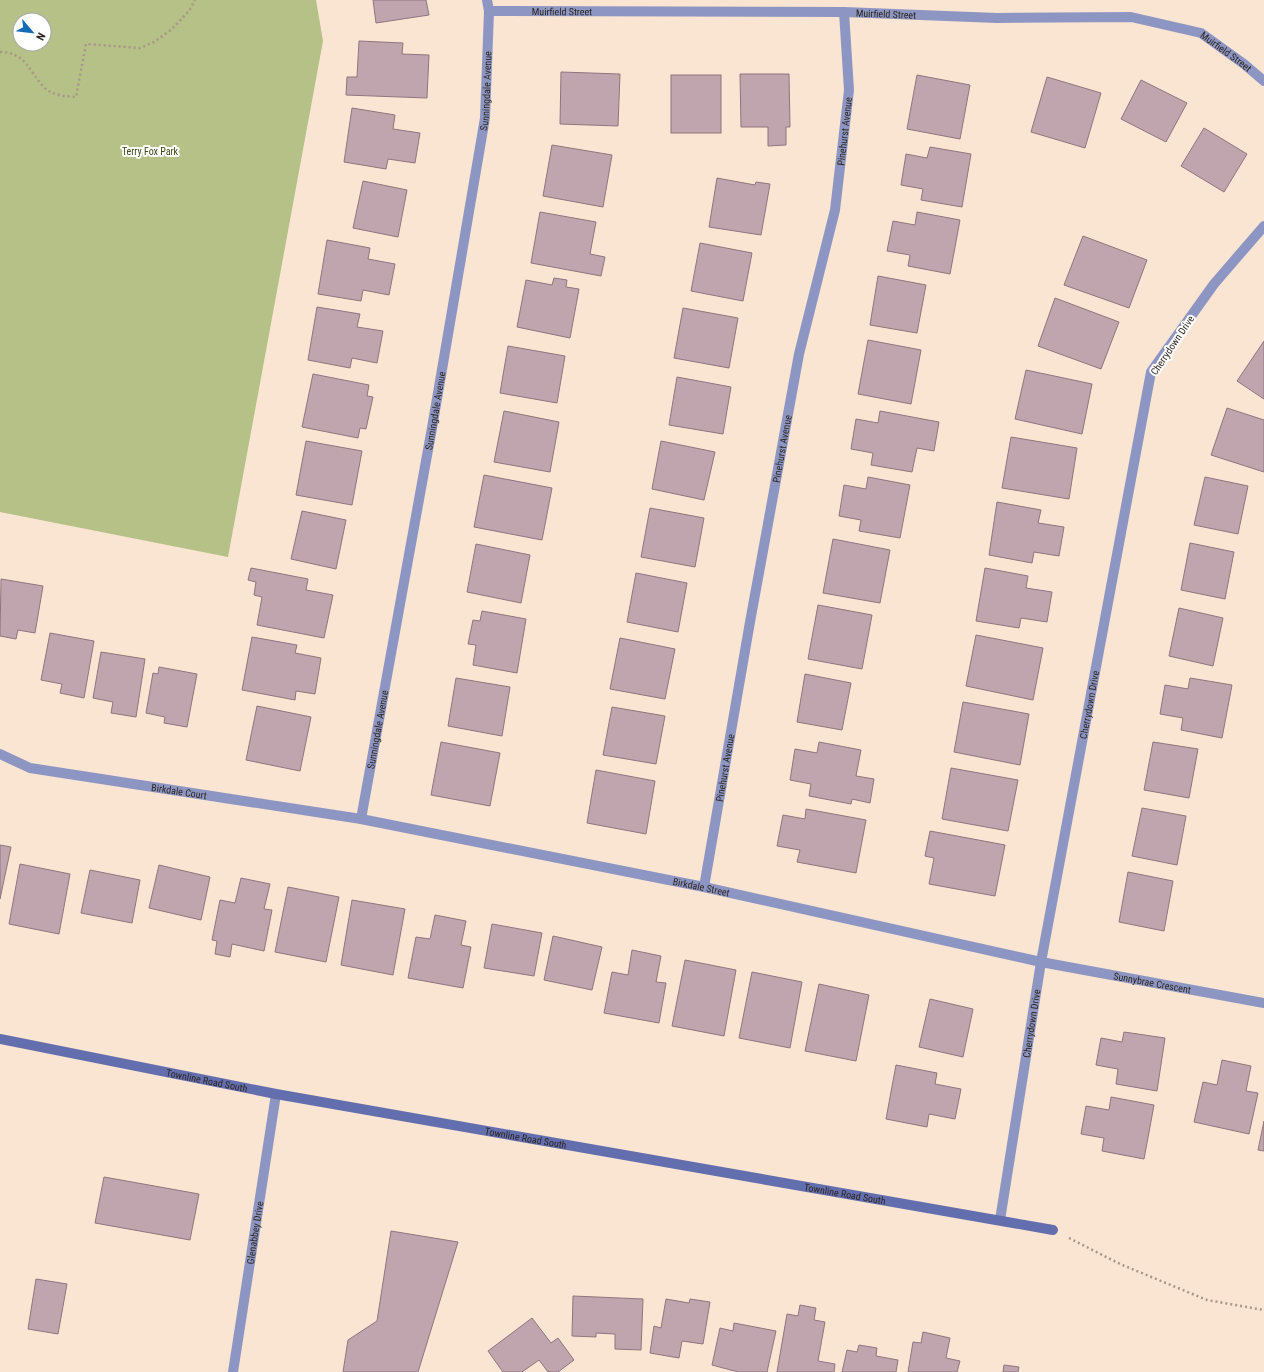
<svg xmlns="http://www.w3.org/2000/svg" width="1264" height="1372" font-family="'Roboto Condensed',sans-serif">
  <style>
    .green { fill: #b5c187; fill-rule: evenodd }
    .building { fill: #c1a5ae; stroke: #8f757d }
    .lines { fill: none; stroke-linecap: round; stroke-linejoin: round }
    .path { stroke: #a79789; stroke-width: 2.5; stroke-dasharray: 2 3; stroke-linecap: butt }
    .street { stroke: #8d96c3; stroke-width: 10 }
    .secondary { stroke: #636eaf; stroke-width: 10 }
    .labels { text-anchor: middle; stroke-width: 4; stroke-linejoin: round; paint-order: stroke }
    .street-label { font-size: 10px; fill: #2e261f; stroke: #fff }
    .park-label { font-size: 10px; fill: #3e4615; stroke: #fff }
  </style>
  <rect width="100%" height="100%" fill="#fae4d2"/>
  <!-- green -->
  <path class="green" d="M0,0H316L323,41L228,557L0,512ZM20,20H44V44H20Z"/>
  <!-- building -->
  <g class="building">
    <polygon points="373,0 426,0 429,15 376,23"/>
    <polygon points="359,41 403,43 402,54 429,55 427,98 346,95 347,77 357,77"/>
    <polygon points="561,72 620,74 618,126 560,124"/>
    <polygon points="740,74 789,74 790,127 786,127 786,145 768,146 768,127 741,127"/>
    <rect x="671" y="75" width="50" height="58"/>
    <polygon points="917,75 970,85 960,139 907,129"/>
    <polygon points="1047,77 1101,93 1085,148 1031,132"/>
    <polygon points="1141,80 1187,103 1166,142 1121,119"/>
    <polygon points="352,108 395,115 393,129 420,133 415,163 388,159 386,169 344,162"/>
    <polygon points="1204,128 1247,154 1224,192 1181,166"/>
    <polygon points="552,145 612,155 603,207 543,196"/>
    <polygon points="930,147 971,154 962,207 921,200 923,189 901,185 906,154 927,158"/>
    <polygon points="717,178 755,185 756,182 770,184 761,235 709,227"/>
    <polygon points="363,181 407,190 398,237 353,228"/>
    <polygon points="540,212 596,222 590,254 605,257 601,276 531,263"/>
    <polygon points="917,212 960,220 950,274 908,266 910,255 887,251 893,221 915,225"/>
    <polygon points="1083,236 1147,260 1129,308 1064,285"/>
    <polygon points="327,240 370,248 368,259 395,264 389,295 363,290 361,301 318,294"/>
    <polygon points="700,243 752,253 743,301 691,291"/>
    <polygon points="878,276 926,285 917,333 870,325"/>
    <polygon points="554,278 567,280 566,287 579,289 570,338 517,327 526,280 552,285"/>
    <polygon points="1055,298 1119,322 1101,369 1038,346"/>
    <polygon points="317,307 360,314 357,327 383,331 377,363 352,358 350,368 308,360"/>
    <polygon points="683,308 738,318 729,368 674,358"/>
    <polygon points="868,340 921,350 911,404 858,394"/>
    <polygon points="1264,341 1264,399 1237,381"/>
    <polygon points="508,346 565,356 557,403 500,393"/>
    <polygon points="1026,370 1092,384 1082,434 1015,419"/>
    <polygon points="313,374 369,385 367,396 373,397 366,429 360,428 358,438 302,427"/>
    <polygon points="677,377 731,387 723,434 669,425"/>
    <polygon points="1227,408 1264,420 1264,472 1211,455"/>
    <polygon points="504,411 559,422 550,472 494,462"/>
    <polygon points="880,411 939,422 934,451 917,448 912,472 871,465 873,453 851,449 856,419 878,423"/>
    <polygon points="1011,437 1077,448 1069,499 1002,488"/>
    <polygon points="306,441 362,451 352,505 296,495"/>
    <polygon points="661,441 715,452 704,500 652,489"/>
    <polygon points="484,475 552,488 542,540 474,527"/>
    <polygon points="868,477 910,485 900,538 859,531 861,520 839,516 844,485 866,489"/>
    <polygon points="1205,477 1248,486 1238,534 1194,525"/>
    <polygon points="997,502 1041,510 1038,523 1064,527 1059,556 1034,552 1032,563 989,555"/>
    <polygon points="650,508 704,518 695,567 641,557"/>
    <polygon points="302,511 346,520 336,569 291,559"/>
    <polygon points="833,539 890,550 880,603 823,593"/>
    <polygon points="1190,543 1234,552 1225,599 1181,590"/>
    <polygon points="476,544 530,555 521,603 467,592"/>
    <polygon points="251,568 308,579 306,590 333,595 324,638 257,625 262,597 254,595 256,582 248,580"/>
    <polygon points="985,568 1028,576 1026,588 1052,592 1047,622 1021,618 1019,628 976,621"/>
    <polygon points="636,573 687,583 678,632 627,622"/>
    <polygon points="1,579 43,586 35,633 18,630 16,639 0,636"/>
    <polygon points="818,605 872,615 862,669 808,659"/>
    <polygon points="1179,608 1223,618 1213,666 1169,656"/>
    <polygon points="482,611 526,619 517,673 473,665 476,645 468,644 473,620 480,621"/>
    <polygon points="50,633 94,641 84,698 60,693 62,684 41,680"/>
    <polygon points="976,635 1043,648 1033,700 966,686"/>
    <polygon points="252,637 297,645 295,653 321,658 315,694 296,691 295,700 242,690"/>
    <polygon points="620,638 675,649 665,699 610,689"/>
    <polygon points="101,652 145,659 136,717 111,713 113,702 93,698"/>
    <polygon points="159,667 197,674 187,727 164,723 165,717 146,713 153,673 158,674"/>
    <polygon points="805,674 851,683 842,730 797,722"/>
    <polygon points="456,678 510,687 502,736 448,726"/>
    <polygon points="1190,678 1232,685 1222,738 1181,730 1183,718 1160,714 1165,685 1188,689"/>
    <polygon points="963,702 1029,714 1020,765 954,752"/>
    <polygon points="257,706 311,717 300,771 246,760"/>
    <polygon points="612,707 665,716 656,764 603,755"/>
    <polygon points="441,742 500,753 490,806 431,795"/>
    <polygon points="819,742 861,750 856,776 874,779 870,803 852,799 851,804 809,796 811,784 790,780 795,749 817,753"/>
    <polygon points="1153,742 1198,749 1189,798 1144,790"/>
    <polygon points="951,768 1018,780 1008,831 942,819"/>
    <polygon points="596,770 655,781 646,834 587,823"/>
    <polygon points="1142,808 1186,816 1177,865 1132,856"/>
    <polygon points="806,809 866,820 856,873 797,862 800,850 777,846 783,815 805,819"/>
    <polygon points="930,831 1005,845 995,896 929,884 934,858 925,856"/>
    <polygon points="0,845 11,847 0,899"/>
    <polygon points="20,864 70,874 59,934 9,924"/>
    <polygon points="159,865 210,877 201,920 149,908"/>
    <polygon points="90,870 140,880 132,923 81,913"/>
    <polygon points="1128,872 1173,881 1164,931 1119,922"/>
    <polygon points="241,878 270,884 264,909 272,910 264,951 232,944 230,957 215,954 217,941 212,940 220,900 235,903"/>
    <polygon points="288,887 339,897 326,962 275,952"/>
    <polygon points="352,900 405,909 393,975 341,965"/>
    <polygon points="435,915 466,921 461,945 471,947 463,988 408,978 416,937 430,939"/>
    <polygon points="492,924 542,933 534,976 484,968"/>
    <polygon points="553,936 602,947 592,990 544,980"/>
    <polygon points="632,950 661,956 656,982 666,983 659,1023 604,1013 612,972 628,975"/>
    <polygon points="685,960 736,970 724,1036 672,1026"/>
    <polygon points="752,972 802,982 790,1048 739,1038"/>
    <polygon points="819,984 869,995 856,1061 805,1051"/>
    <polygon points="930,999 973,1009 963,1057 919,1047"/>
    <polygon points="1124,1032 1165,1038 1157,1091 1116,1084 1118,1069 1096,1065 1101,1038 1122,1042"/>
    <polygon points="1222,1060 1251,1066 1246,1091 1258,1093 1249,1134 1194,1122 1203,1082 1217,1085"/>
    <polygon points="896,1065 937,1073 935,1084 961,1089 955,1119 929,1114 927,1127 886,1119"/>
    <polygon points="1111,1097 1154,1105 1144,1159 1102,1151 1104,1138 1081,1134 1086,1106 1109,1110"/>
    <polygon points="1264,1121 1264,1151 1258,1150"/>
    <polygon points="104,1177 199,1194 190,1240 95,1223"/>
    <polygon points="391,1231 458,1242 418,1372 343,1372 348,1340 377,1321"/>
    <polygon points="36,1279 67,1284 58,1334 28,1329"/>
    <polygon points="573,1296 643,1299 641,1350 615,1349 615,1334 596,1333 596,1337 572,1336"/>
    <polygon points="666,1299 689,1303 690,1299 710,1302 703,1344 682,1341 679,1358 650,1353 654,1326 661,1328"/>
    <polygon points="800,1305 816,1308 814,1320 825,1322 818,1361 835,1364 834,1372 777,1372 787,1314 798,1316"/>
    <polygon points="532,1318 551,1343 558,1338 574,1360 558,1372 548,1372 539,1360 522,1372 503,1372 488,1351"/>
    <polygon points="734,1323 776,1331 767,1372 738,1372 712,1365 720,1328 733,1331"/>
    <polygon points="923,1332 950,1338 946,1358 960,1361 957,1372 908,1372 913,1342 921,1343"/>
    <polygon points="859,1345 877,1348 876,1356 898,1360 896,1372 842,1372 847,1350 857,1352"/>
    <polygon points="1004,1365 1019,1367 1018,1372 1003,1372"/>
  </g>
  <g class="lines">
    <!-- path -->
    <g class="path">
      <path d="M0,52C26,52 29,72 44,87C52,96 65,96 76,97L86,44L140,48L154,42L172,29L189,11L195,0"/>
      <polyline points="1069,1238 1120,1264 1207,1300 1264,1310"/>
    </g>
    <!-- street -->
    <g class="street">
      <path id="s1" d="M489,11L844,12L997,18L1131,17L1201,33L1244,64L1264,81"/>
      <path id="s2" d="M0,754L30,768L361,819L704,887L1041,962L1264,1003"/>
      <path id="s3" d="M361,819L432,428L485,118L489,11L487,0"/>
      <path id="s4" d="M704,887L750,622L799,354L835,210L849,90L844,12"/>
      <path id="s5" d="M1000,1220L1041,962L1151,372L1214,284L1264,226"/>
      <path id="s6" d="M233,1372L276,1094"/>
    </g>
    <!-- secondary -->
    <path class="secondary" id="s7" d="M0,1039L276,1094L1053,1230"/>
  </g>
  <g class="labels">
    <!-- street labels -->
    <g class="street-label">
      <text dy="4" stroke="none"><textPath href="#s1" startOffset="73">Muirfield Street</textPath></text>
      <text dy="4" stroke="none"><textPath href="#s1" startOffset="397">Muirfield Street</textPath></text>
      <text dy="4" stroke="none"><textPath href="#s1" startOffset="745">Muirfield Street</textPath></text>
      <text dy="4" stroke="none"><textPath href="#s3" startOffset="739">Sunningdale Avenue</textPath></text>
      <text dy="4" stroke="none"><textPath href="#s4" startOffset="769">Pinehurst Avenue</textPath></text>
      <text transform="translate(1172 345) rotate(-56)" y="4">Cherrydown Drive</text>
      <text dy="4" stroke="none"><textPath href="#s3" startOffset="415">Sunningdale Avenue</textPath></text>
      <text dy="4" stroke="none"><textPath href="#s4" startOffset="445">Pinehurst Avenue</textPath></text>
      <text dy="4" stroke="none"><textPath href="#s5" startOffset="523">Cherrydown Drive</textPath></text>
      <text dy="4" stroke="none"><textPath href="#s3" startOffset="91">Sunningdale Avenue</textPath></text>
      <text dy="4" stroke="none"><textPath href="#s4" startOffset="121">Pinehurst Avenue</textPath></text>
      <text dy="4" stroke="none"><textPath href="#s2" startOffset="184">Birkdale Court</textPath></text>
      <text dy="4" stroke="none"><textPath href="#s2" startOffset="715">Birkdale Street</textPath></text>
      <text dy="4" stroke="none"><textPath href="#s2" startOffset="1176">Sunnybrae Crescent</textPath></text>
      <text dy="4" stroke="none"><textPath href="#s5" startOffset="199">Cherrydown Drive</textPath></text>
      <text dy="4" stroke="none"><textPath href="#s7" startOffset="211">Townline Road South</textPath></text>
      <text dy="4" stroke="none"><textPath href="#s7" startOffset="535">Townline Road South</textPath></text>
      <text dy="4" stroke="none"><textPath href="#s7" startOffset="859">Townline Road South</textPath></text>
      <text dy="4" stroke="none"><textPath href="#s6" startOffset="141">Glenabbey Drive</textPath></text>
    </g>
    <!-- park labels -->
    <g class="park-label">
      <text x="150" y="155">Terry Fox Park</text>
    </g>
  </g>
  <!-- north arrow -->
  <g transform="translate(32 32) rotate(118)"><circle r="19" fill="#ffffff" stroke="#aba8a5"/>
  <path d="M0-3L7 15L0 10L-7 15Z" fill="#156ab8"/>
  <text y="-6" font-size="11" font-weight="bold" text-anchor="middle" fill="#2e261f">N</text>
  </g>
</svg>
